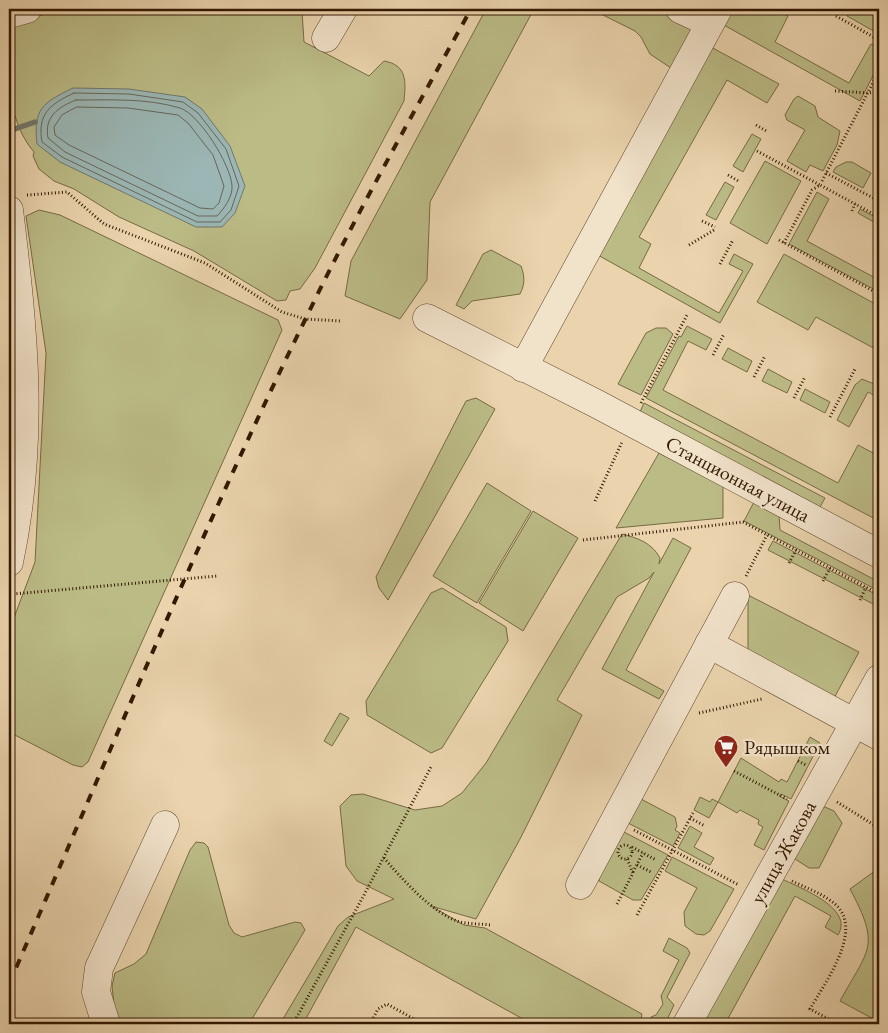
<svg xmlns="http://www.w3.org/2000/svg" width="888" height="1033" font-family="'EB Garamond',serif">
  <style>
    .green { fill: #bbbb86; stroke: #776a43 }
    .water { fill: #9bb6b4; stroke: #71776c }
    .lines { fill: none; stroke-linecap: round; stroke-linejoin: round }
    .shore { stroke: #67675a; stroke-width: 1 }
    .stream { stroke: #71776c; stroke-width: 5.5 }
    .minor-casing { stroke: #61472b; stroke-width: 29 }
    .path { stroke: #331800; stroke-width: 3; stroke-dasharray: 1 2.5; stroke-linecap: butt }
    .minor { stroke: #f1e2ca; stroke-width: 28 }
    .rail { stroke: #331800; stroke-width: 4; stroke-dasharray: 9 9; stroke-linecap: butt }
    .labels { text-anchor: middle; stroke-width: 4.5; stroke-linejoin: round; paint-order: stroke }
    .street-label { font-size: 20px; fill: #331800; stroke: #f1e2ca }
    .poi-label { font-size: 20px; fill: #331800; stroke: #f1e2ca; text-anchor: start }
  </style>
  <rect width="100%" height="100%" fill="#ead3ad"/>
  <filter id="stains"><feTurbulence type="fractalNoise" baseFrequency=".004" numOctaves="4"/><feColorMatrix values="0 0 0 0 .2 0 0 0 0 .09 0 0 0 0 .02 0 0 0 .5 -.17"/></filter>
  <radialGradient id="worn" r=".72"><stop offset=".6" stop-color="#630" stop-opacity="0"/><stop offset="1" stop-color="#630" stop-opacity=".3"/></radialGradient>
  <!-- green -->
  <g class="green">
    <path d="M64,9H300L302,11L304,42L369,76L384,61C407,65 406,81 404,101L315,268L300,289L290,291L286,300L277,301L194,251L119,217L74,189L54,181L39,169L33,156L34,152C4,117 9,66 9,24Z"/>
    <polygon points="486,9 534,9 430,202 427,280 400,319 345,296 351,261"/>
    <polygon points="591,9 663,9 693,23 696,34 674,70 650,54 641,37 635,31"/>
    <polygon points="730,9 775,9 788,16 775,42 849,83 871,44 879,48 879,64 860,101 722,24"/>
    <polygon points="851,9 879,9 879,34 847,16"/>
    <polygon points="711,47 779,84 767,103 727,80 639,237 651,244 639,268 719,313 743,271 729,264 734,254 753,264 720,323 596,254"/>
    <polygon points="798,96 815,106 818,117 840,131 837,145 823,171 810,165 806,172 787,161 805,130 787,120 785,115 794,99"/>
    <polygon points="752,134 761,139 743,172 733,166"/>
    <polygon points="765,161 801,181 767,244 730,223"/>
    <polygon points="846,162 852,162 871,173 863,188 833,172 836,167"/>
    <polygon points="725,182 734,187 716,220 706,215"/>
    <polygon points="817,192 829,199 807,241 879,280 879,292 789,244"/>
    <polygon points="860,209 879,219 879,225 858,213"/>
    <polygon points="39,210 60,215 278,320 282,330 88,762 82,767 73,765 9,732 9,631 35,562 46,353 26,216"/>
    <path d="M491,250L521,266C525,277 525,284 520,294L472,301L464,309L456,305L483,254Z"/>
    <polygon points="784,254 879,306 879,351 816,317 808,330 757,302"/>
    <polygon points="687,326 712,339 706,350 688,341 663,390 838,483 858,445 879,456 879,521 646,398 679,336 681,337"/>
    <polygon points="656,328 666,328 673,334 641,395 618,384 646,333"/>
    <polygon points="728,348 752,361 747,372 722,359"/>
    <polygon points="768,369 792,382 787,393 762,381"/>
    <polygon points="862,379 879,386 879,398 868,392 849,427 837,420 855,385"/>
    <polygon points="805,389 830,402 825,413 800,400"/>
    <polygon points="476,398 495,409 388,600 379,588 376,577 466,401"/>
    <polygon points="644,403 825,498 819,509 639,414"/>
    <polygon points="659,453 723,486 723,518 616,528"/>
    <polygon points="487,483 531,511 477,603 433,576"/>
    <polygon points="754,502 779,515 780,530 879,582 879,591 744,521"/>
    <polygon points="533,511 578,538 523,631 479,603"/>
    <path d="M622,534C638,538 652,543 660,558L659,564L673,538L691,548L626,670L664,691L659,699L602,669L654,572L649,578L617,597L557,700L582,715L520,839L476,919L431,906L464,925L485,928L642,1014L640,1024H532L356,927L303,1024H280L338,926L348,917L394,899L357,881L346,866L340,806L351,795L363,794L415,810L442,806L462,793L486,763Z"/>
    <polygon points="773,541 879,596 879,607 768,550"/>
    <polygon points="442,588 506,627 508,641 442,748 431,753 367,715 366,701 431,593"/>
    <polygon points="748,595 859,652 833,700 748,655"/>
    <polygon points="340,713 349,718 332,746 324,741"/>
    <polygon points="810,737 820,743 791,799 781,794 779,796 789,801 764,850 754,845 763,827 758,824 759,820 740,810 737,813 718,802 709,818 694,810 700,797 710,802 712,799 718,802 741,758 779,782 781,779 787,782"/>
    <polygon points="641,799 675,817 677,826 675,830 680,833 673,846 626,822"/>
    <polygon points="825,807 834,811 842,823 819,868 809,868 792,857 818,808"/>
    <polygon points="690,826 702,833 694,847 714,858 710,865 678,848"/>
    <polygon points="622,831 668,855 641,900 633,900 599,881 599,878"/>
    <polygon points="196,842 204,843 208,847 229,925 234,933 242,937 295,922 301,923 305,930 249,1024 116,1024 112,986 115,973 134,964 146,954 190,850"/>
    <polygon points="672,857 734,889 710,931 704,935 696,934 685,926 684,912 697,888 665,871"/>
    <path d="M879,868V1022L840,1001C869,948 881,947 850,889Z"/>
    <path d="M778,877C797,887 855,907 838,935L825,927L831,916L795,896L725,1024H696Z"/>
    <polygon points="669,938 687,948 690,953 667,997 674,1005 665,1024 651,1024 651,1017 656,1015 663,1004 661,996 679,960 663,951"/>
  </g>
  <!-- water -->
  <path class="water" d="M73,88L129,89L185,97L202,109L230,146L245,186L235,213L222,227H196L60,162L37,144C33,109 42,103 73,88Z"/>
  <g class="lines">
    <!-- shore -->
    <g class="shore">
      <path d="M74,93L129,94L183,102L198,113L226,149L239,186L231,210L220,222H197L62,157L42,142C37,114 50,104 74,93Z"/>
      <path d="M76,100C110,100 147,98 180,108C199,114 231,165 232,186C233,196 224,209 217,216H198L65,152L48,138C44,117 58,107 76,100Z"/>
      <polygon points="77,107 128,108 178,115 188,123 213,155 224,186 219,203 213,209 200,208 69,145 55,135 54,127 62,115"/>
    </g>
    <!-- stream -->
    <polyline class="stream" points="9,131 35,122"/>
    <defs>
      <g id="minor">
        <polyline points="680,9 710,23"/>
        <polyline points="9,14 27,9"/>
        <polyline points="326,38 343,9"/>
        <path d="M9,210C24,333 35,439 9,562"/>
        <polyline points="427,318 597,404 879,554"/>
        <polyline points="523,368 718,9"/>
        <polyline points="709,644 879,736"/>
        <polyline points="580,885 735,596"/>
        <polyline points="106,1024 96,992 99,968 165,825"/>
        <polyline points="687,1024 879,679"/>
      </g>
    </defs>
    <!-- minor casing -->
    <use href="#minor" class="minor-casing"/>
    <!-- path -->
    <g class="path">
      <polyline points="836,16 879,40"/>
      <polyline points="835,91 868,93 879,91"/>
      <polyline points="756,125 768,132"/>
      <polyline points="757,151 820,185"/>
      <polyline points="826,173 879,201"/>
      <polyline points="728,175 740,182"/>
      <polyline points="822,181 879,71"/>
      <polyline points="27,195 67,192 104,224 205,263 282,312 305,319 341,321"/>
      <polyline points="852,211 855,204"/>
      <polyline points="702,221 715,227"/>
      <polyline points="779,240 879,294"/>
      <polyline points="784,243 812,190 820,185 879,217"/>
      <polyline points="689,245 714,230"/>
      <polyline points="720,264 733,240"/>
      <polyline points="713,355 724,334"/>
      <polyline points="754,377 765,356"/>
      <polyline points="794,398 805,377"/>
      <polyline points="641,403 687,315"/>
      <polyline points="830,417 855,369"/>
      <polyline points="595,501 622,442"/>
      <polyline points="583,540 743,522 879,594"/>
      <polyline points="789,563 796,550"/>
      <polyline points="746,576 767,535"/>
      <polyline points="823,581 830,568"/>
      <polyline points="13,594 217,576"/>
      <polyline points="860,600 866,587"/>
      <polyline points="699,713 762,699"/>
      <polyline points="798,761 806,765"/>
      <polyline points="734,771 787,799"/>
      <polyline points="837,802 879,828"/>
      <polyline points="690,818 705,826"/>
      <polyline points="634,830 739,885"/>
      <circle cx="625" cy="852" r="7"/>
      <polyline points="632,847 656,860"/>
      <path d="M384,858C402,879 433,914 460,922C470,924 481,924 491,925"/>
      <polyline points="637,865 651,872"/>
      <polyline points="633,872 643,853"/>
      <path d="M792,881C806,888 824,894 836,905C864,931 824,984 810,1009L838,1024"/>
      <polyline points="617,904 633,873 627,859"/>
      <polyline points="637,915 693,813"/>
      <polyline points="293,1024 364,895 431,767"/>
      <polyline points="370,1024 378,1009 387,1004 423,1024"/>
    </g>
    <!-- minor -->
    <use href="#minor" class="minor"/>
    <!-- rail -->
    <path class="rail" d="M9,984C106,762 198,538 305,320C356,214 414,112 471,9"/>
  </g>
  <!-- icons -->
  <defs>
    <symbol id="supermarket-pin" viewBox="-11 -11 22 30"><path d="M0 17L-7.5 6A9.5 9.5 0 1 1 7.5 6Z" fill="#8f2418" stroke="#f1e2ca"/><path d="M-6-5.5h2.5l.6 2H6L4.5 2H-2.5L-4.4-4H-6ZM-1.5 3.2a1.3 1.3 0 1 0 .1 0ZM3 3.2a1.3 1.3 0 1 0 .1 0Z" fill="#fff"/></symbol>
  </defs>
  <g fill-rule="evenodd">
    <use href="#supermarket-pin" x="712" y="733" width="28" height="38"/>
  </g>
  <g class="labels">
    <!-- street labels -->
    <g class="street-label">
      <text transform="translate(738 479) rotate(28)" y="7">Станционная улица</text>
      <text transform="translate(783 852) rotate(-61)" y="7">улица Жакова</text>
    </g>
    <!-- poi labels -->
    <g class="poi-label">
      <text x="744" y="754">Рядышком</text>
    </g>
  </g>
  <!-- margin -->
  <rect width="888" height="1033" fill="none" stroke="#ead3ad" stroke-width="30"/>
  <rect x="10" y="10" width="868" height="1013" fill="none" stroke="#331800" stroke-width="2.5"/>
  <rect x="15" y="15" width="858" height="1003" fill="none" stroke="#331800"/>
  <rect width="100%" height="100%" filter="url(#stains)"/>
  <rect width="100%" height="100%" fill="url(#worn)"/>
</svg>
